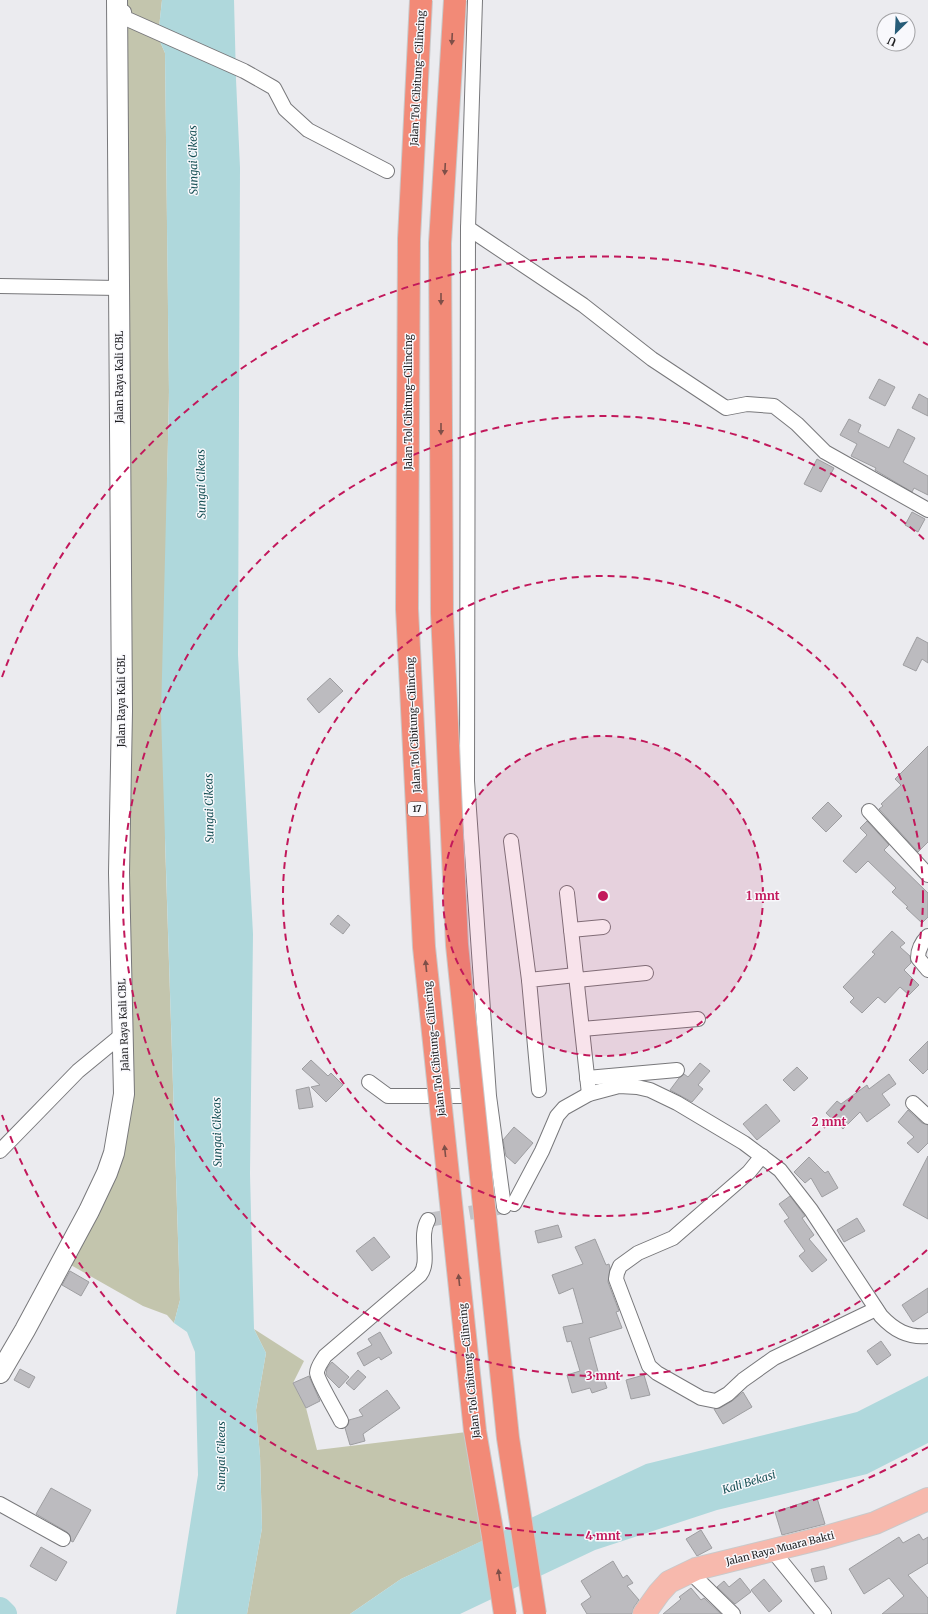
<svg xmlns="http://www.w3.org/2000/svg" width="928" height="1614" font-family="Merriweather,serif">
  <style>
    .green { fill: #c3c5ad }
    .water { fill: #afd8dc }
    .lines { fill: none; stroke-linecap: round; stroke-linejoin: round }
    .river { stroke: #afd8dc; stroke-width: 24 }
    .building { fill: #bcbbbf; stroke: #9e9ea1 }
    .street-tunnel { stroke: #c2c2c6; stroke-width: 14; stroke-dasharray: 14 7; stroke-linecap: butt }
    .street-casing { stroke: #78787b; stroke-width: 16 }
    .secondary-casing { stroke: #78787b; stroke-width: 22 }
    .primary-casing { stroke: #c9c9ca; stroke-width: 24 }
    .street { stroke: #fff; stroke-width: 14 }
    .secondary { stroke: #fff; stroke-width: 20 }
    .primary { stroke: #f7b9ad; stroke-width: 22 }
    .highway-bridge-casing { stroke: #c9c9ca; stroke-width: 24; stroke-linecap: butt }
    .highway-bridge { stroke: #f28a77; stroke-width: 22 }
    .oneway { fill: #7e4f48 }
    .ring { fill: none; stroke: #c2185b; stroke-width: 2; stroke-dasharray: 7 5 }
    .labels { text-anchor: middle; stroke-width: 3; stroke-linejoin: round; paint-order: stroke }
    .shield { fill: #f8f8fc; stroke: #606063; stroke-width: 1 }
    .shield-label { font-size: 9px; font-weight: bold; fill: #1f1f21 }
    .street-label { font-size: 10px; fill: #1f1f21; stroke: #f8f8fc }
    .water-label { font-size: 11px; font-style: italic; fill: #154f54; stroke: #f8f8fc }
    .centre { fill: #c2185b; stroke: #f8f8fc; stroke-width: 2 }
    .ring-label { font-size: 12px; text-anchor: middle; font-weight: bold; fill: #c2185b; stroke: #f8f8fc; stroke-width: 3; stroke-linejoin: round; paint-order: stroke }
  </style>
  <rect width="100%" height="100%" fill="#ebebef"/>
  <!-- green -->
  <g class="green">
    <polygon points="124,0 162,0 158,37 165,53 169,390 167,489 165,841 180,1300 174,1323 167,1315 143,1306 62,1260 89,1211 124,1094"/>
    <polygon points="254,1329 304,1361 293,1383 306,1408 317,1450 475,1431 493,1536 401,1579 350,1614 247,1614 262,1528 260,1456 256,1410 266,1353"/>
  </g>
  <!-- water -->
  <g class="water">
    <polygon points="162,0 234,0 236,79 240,168 238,655 253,934 250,1174 254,1329 266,1353 256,1410 260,1456 262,1528 247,1614 176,1614 198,1475 195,1352 187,1332 174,1323 180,1300 161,715 169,400 165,53 158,37"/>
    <polygon points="928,1376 928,1443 867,1474 717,1510 595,1550 460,1614 350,1614 401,1579 646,1464 857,1412"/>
  </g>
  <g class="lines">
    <!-- river -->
    <polyline class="river" points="0,1609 5,1614"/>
  </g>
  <!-- building -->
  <g class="building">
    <polygon points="879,379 895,387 885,406 869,398"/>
    <polygon points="919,394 928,399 928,416 912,408"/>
    <polygon points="849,419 861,425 858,432 889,448 898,429 915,438 903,462 928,476 928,495 914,488 912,492 875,470 876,468 851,456 857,444 840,435"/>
    <polygon points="817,459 834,468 821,492 804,484"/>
    <polygon points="912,512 925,519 918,532 905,525"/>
    <polygon points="917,637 928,643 928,663 922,659 916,671 903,665"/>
    <polygon points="330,678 343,691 319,713 307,699"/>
    <polygon points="928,746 928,842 918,852 879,809 883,806 881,804 901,785 895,779"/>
    <polygon points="828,802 842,816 826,832 812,818"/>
    <polygon points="867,821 889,845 884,850 928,893 928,917 922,923 906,908 908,907 892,892 896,888 868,861 856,873 843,861 867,835 860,828"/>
    <polygon points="338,915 350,925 343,934 330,924"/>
    <polygon points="892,931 905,943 900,947 910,956 911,963 904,970 919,985 909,995 900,987 885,1003 878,997 862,1013 850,1002 854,998 843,987 875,954 872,952"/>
    <polygon points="928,1041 928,1069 923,1074 909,1060"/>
    <polygon points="311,1060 328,1076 331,1073 343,1085 326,1102 311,1087 320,1085 302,1069"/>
    <polygon points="700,1063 710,1071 698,1085 703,1089 692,1102 670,1090 679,1078 684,1074 688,1077"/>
    <polygon points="797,1067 808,1078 794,1091 783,1080"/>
    <polygon points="889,1074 896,1084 882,1094 890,1105 867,1122 860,1112 843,1129 826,1113 837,1101 841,1104 867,1085 869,1089"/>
    <polygon points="309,1087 313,1107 299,1109 296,1090"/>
    <polygon points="766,1104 780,1121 757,1140 743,1124"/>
    <polygon points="908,1110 922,1123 928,1125 928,1143 918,1153 907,1143 914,1137 898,1122"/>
    <polygon points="514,1127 533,1143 515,1164 506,1156 503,1140"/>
    <polygon points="928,1156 928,1219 903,1205"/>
    <polygon points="809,1157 825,1173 828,1171 838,1188 822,1197 811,1178 805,1183 794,1172"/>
    <polygon points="790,1196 805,1216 802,1218 814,1235 809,1239 827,1260 812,1272 799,1256 805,1251 784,1221 789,1218 779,1204"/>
    <polygon points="857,1218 865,1231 844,1242 837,1230"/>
    <polygon points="558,1225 562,1237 538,1243 535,1231"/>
    <polygon points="374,1237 390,1257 372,1271 356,1251"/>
    <polygon points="595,1239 606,1265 609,1264 610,1268 608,1282 619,1311 616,1312 622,1328 589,1338 599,1375 602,1374 607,1388 592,1393 590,1388 572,1393 567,1375 580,1371 571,1341 567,1342 563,1327 583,1323 573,1288 559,1294 552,1275 583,1264 575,1247"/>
    <polygon points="70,1271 89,1282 81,1296 62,1285"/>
    <polygon points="928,1288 928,1312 913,1322 902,1305"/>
    <polygon points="380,1332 392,1353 381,1360 379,1357 364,1366 357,1353 372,1345 368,1339"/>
    <polygon points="881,1341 891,1355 877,1365 867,1351"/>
    <polygon points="332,1362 349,1377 339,1388 328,1377 326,1374 327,1368"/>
    <polygon points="20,1369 35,1377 29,1388 14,1380"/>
    <polygon points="358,1370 366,1377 354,1390 346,1383"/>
    <polygon points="644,1375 650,1395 631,1399 626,1380"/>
    <polygon points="309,1376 320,1401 306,1408 293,1383"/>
    <polygon points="387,1390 400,1408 363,1434 365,1441 350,1445 345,1428 348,1425 349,1420 363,1416 359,1410"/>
    <polygon points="743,1392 752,1407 723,1424 714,1409 720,1408 732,1401"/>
    <polygon points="51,1488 91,1510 73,1542 71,1541 70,1535 67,1532 36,1514"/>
    <polygon points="817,1498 825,1524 782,1535 775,1512"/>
    <polygon points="701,1530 712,1548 697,1556 686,1539"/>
    <polygon points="919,1534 923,1540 928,1537 928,1563 908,1575 928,1598 928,1614 882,1614 904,1596 889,1578 864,1594 849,1569 899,1537 903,1543"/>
    <polygon points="41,1547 67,1562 56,1581 30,1566"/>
    <polygon points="613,1561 623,1578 627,1575 633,1583 627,1586 639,1600 634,1607 632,1614 587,1614 581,1604 591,1597 581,1581"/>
    <polygon points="824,1566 827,1579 815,1582 811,1569"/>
    <polygon points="740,1578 751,1592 735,1604 717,1587 724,1581 729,1587"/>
    <polygon points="764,1579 782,1601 769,1612 751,1590"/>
    <polygon points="691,1588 701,1600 704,1598 721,1614 663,1614 681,1599 679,1597"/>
  </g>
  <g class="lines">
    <!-- street-tunnel -->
    <polyline class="street-tunnel" points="428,1220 504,1207 514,1204"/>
    <defs>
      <g id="street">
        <polyline points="475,0 468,228 467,781 489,1096 504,1207"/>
        <polyline points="124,12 125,18 244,71 274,88 285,109 308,130 387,171"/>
        <polyline points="468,228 583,305 652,359 726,408 747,404 774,406 797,424 825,452 928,510"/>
        <polyline points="0,286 118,288"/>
        <polyline points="869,811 928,875"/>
        <polyline points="511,841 529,980"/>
        <polyline points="567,893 589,1094"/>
        <polyline points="571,930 603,927"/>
        <path d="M928,936C922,942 918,949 918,958L928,970"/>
        <polyline points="577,980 646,973"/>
        <polyline points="582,1029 698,1019"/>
        <polyline points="587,1078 677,1070"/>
        <polyline points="369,1082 388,1096 481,1096"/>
        <polyline points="539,1090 529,980 576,975"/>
        <polyline points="913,1103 928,1117"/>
        <polyline points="0,1151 78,1071 123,1034"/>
        <polyline points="762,1156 749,1172 673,1238 638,1253 620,1266 617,1273 616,1279 649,1366 657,1373 701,1398 716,1401 728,1394 743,1380 774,1358 876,1309"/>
        <path d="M514,1204L542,1151L557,1116L564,1108L589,1094L619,1086L637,1087L650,1090L677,1103L744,1143L780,1170L811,1210L881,1316C894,1330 908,1338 928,1336"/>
        <path d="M341,1421C337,1413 317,1379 317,1373C317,1367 322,1361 325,1356L420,1275C431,1261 418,1237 428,1220"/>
        <polyline points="0,1504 63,1539"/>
        <polyline points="772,1550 824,1614"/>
        <polyline points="690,1572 733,1614"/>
      </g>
      <polyline id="secondary" points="0,1373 25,1330 89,1211 107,1173 114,1153 124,1094 119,873 122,711 117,0"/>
      <polyline id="primary" points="644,1614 659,1593 669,1582 696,1569 826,1537 875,1523 928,1499"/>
    </defs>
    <!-- street casing -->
    <use href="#street" class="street-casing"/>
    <!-- secondary casing -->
    <use href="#secondary" class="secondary-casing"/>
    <!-- primary casing -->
    <use href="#primary" class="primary-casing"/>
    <!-- street -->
    <use href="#street" class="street"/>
    <!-- secondary -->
    <use href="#secondary" class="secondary"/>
    <!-- primary -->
    <use href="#primary" class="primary"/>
    <defs>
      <g id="highway-bridge">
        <polyline points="421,0 409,239 407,609 424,947 475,1431 493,1536 505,1614"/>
        <polyline points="455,0 440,243 442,613 457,945 508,1438 535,1614"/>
      </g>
    </defs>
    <!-- highway-bridge casing -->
    <use href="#highway-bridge" class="highway-bridge-casing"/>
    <!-- highway-bridge -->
    <use href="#highway-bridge" class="highway-bridge"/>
  </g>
  <!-- one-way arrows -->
  <defs><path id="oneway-solid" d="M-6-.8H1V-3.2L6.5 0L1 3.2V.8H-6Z"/></defs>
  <g class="oneway">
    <use href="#oneway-solid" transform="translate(452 39) rotate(93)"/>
    <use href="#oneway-solid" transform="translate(445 169) rotate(93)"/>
    <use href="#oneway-solid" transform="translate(441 299) rotate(90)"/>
    <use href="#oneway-solid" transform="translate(441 429) rotate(90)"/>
    <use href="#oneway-solid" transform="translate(426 966) rotate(-96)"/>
    <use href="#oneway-solid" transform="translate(445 1151) rotate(-96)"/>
    <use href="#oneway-solid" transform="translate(459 1280) rotate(-96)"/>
    <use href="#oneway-solid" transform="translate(499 1575) rotate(-98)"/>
  </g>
  <!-- distance rings -->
  <circle cx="603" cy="896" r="160" fill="#c2185b" fill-opacity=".12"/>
  <g class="ring">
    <circle cx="603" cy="896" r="160"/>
    <circle cx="603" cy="896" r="320"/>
    <path d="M927 1250A480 480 0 1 1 927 542"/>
    <path d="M928 1447A640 640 0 0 1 2 1115M2 677A640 640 0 0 1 928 345"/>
  </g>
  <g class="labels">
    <!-- shield labels -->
    <rect class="shield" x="408" y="802" width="18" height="14" rx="3"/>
    <g class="shield-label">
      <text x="417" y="812">17</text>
    </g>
    <!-- street labels -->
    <g class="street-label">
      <text transform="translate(417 78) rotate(-87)" y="4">Jalan Tol Cibitung–Cilincing</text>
      <text transform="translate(119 377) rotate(-90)" y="4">Jalan Raya Kali CBL</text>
      <text transform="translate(408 402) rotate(-90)" y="4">Jalan Tol Cibitung–Cilincing</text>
      <text transform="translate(121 701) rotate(-90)" y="4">Jalan Raya Kali CBL</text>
      <text transform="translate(413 725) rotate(-93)" y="4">Jalan Tol Cibitung–Cilincing</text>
      <text transform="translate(123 1025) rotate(-92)" y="4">Jalan Raya Kali CBL</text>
      <text transform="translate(434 1049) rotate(-96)" y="4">Jalan Tol Cibitung–Cilincing</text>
      <text transform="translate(469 1371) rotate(-96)" y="4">Jalan Tol Cibitung–Cilincing</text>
      <text transform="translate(780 1548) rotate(-14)" y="4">Jalan Raya Muara Bakti</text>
    </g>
    <!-- water labels -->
    <g class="water-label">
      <text transform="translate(193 160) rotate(-91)" y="4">Sungai Cikeas</text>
      <text transform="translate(201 484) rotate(-91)" y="4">Sungai Cikeas</text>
      <text transform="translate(209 808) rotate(-91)" y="4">Sungai Cikeas</text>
      <text transform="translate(217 1132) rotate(-91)" y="4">Sungai Cikeas</text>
      <text transform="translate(221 1456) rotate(-90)" y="4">Sungai Cikeas</text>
      <text transform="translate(749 1482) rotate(-17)" y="4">Kali Bekasi</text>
    </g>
  </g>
  <circle cx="603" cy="896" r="6" class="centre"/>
  <g class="ring-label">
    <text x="763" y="900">1 mnt</text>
    <text x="829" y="1126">2 mnt</text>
    <text x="603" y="1380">3 mnt</text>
    <text x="603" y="1540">4 mnt</text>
  </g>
  <!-- north arrow -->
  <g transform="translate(896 32) rotate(204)"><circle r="19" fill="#f8f8fc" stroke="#a1a1a4"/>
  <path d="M0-3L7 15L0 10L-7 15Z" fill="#275c78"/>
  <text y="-6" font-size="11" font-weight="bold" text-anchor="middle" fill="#1f1f21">U</text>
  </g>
</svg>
